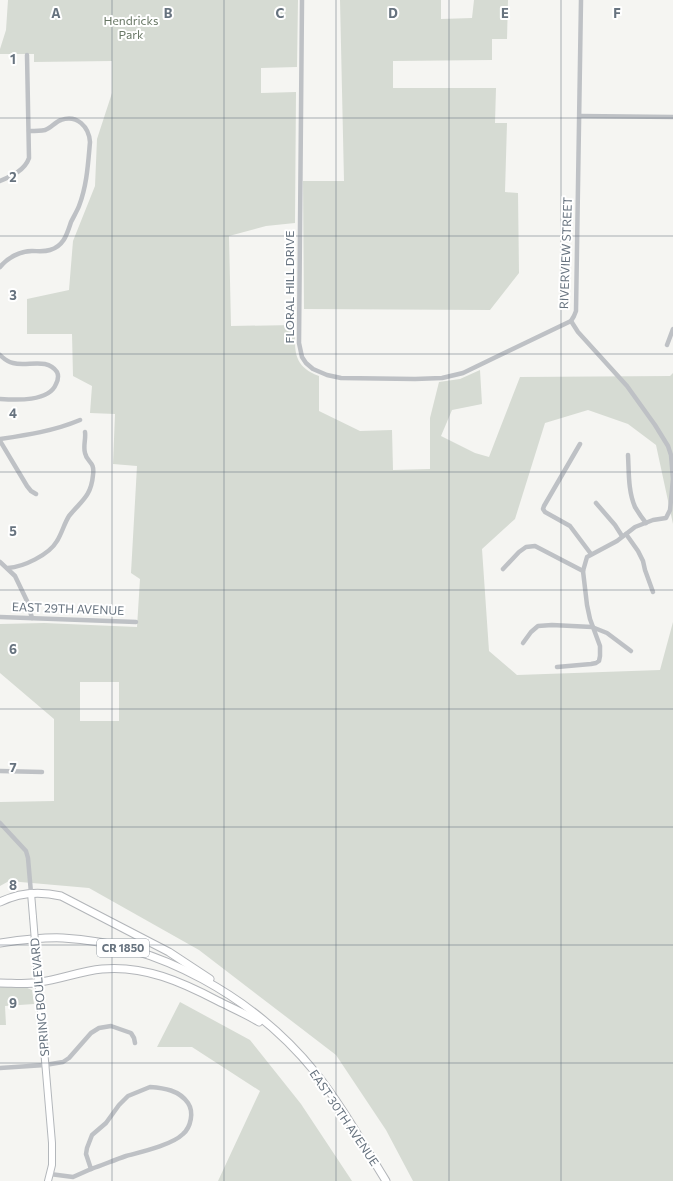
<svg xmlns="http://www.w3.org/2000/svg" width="673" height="1181" font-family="Commissioner,sans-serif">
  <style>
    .green { fill: #d6dbd3; fill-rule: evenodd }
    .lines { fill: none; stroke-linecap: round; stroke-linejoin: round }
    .secondary-casing { stroke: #b3b7bb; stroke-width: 8 }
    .primary-casing { stroke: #b2b5b9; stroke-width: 9 }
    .street { stroke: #bec1c5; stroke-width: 4.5 }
    .secondary { stroke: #fff; stroke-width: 6 }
    .primary { stroke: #fff; stroke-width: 7 }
    .secondary-bridge-casing { stroke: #b3b7bb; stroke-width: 8; stroke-linecap: butt }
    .secondary-bridge { stroke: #fff; stroke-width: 6 }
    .grid { fill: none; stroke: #67737f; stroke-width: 1; stroke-opacity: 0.55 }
    .labels { text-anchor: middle; stroke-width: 4; stroke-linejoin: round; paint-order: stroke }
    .shield { fill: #fff; stroke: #959da5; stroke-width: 1 }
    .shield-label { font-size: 11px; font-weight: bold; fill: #67737f }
    .park-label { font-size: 12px; fill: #687765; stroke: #fff }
    .street-label { font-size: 12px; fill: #67737f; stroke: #fff }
    .grid-label { font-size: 13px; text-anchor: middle; font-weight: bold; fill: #67737f; stroke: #fff; stroke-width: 4; stroke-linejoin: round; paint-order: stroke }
  </style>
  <rect width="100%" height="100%" fill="#f5f5f2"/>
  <!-- green -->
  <g class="green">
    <path d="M8,0H298L297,67L261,68V93L296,92L295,223L266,226L229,236L231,326L295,325C295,350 292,366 319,376V411L360,431L392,430L393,470L430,469V418L439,382L460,379L480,370L482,404L452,410L441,436L475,453L489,457L499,431L520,377L670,376L673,373V524L656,445L628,424L588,410L545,423L515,519L482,549L489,651L517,675L660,670L673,622V1181H413L386,1130L336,1055L199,950L89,888L9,881L0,886V802L54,801V719L0,673V624L44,623L137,627L140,579L131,573L137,466L113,464L115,414L90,413L92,386L73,376L72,334H27V299L69,290L73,241L95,186L97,139L112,93V61L34,62V54H0V49L6,30ZM80,682H119V721H80Z"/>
    <polygon points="340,0 441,0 441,19 472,18 474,0 508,0 507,39 492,39 492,60 393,61 393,88 496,88 495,123 507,123 505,192 518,193 519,273 490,310 304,309 303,181 344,181"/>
    <polygon points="0,987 25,987 32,990 34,1004 5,1006 6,1025 0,1025"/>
    <polygon points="180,1002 250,1040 301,1104 352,1181 218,1181 260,1091 192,1047 157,1047"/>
  </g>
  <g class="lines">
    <defs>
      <g id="secondary">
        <polyline points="31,893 33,917"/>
        <polyline points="37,966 52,1143 52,1165 48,1181"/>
      </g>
      <g id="primary">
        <path d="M0,902C20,892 40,891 61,896L169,952L210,979"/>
        <path d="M0,943C21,940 42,937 63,938C159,943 255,998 315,1072C342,1106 363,1144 386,1181"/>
        <path d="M0,983C13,983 27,985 40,982C61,979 81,971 102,969C144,965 182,982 218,1001C232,1008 246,1014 259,1022"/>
      </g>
    </defs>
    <!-- secondary casing -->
    <use href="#secondary" class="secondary-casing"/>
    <!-- primary casing -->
    <use href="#primary" class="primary-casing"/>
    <!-- street -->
    <g class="street">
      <polyline points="302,0 299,343 302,357 306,363 313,369 327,375 341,378 415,379 442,378 463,373 571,321"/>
      <polyline points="580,116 673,117"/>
      <path d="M0,181C12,176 25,170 29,158L27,55"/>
      <path d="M0,267C7,258 20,251 32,251C38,251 44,252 50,250C64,246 67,234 71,222C74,216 77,211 79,206C87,185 88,164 90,142C89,127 77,114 61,120C55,122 51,128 45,130C40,131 34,131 29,131"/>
      <polyline points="667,345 673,329"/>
      <path d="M0,355C4,359 8,362 13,363C27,367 47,357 57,372C59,376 58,380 56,384C49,402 16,400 0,399"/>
      <path d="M0,439C27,435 54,431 80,420"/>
      <polyline points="0,441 27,486 31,491 36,494"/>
      <polyline points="580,444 544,506 543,509 545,512 570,526 591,554"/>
      <path d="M628,455C629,472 628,491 635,507C638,512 642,518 646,523"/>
      <polyline points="596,503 615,525 622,536"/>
      <polyline points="626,534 638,551 643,561 645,570 653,592"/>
      <polyline points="0,562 15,576 27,601 32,618"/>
      <path d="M8,568C23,567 49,555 57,541C62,533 64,524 69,516C81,501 91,497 93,475C95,461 87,463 85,453C83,446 86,439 85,432"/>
      <polyline points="503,569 519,552 526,547 535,546 583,571"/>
      <polyline points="0,617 136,622"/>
      <polyline points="523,643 531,632 538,626 552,625 592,627 607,633 631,651"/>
      <polyline points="557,667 591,664 596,663 599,661 600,656 600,646 590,619 587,605 583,571 587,557 617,541 635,527 653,520 666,518 670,510 673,479 671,455 668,446 655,425 627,386 578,332 571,321 574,316 576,311 581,0"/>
      <polyline points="0,771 42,772"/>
      <polyline points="0,823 26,851 28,858 31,893"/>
      <polyline points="0,1068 45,1065 63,1062 69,1058 91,1033 99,1028 111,1026 131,1033 134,1038 135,1043"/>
      <path d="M150,1087C164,1088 179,1090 188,1103C194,1112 191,1127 183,1134C172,1145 141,1152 126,1156C114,1160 103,1165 91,1169L86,1154L87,1148L92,1135L106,1123L119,1105L128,1096Z"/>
      <polyline points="50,1174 73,1177 91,1169"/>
    </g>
    <!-- secondary -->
    <use href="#secondary" class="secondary"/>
    <!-- primary -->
    <use href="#primary" class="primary"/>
    <defs>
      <polyline id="secondary-bridge" points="33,917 37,966"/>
    </defs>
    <!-- secondary-bridge casing -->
    <use href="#secondary-bridge" class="secondary-bridge-casing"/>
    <!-- secondary-bridge -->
    <use href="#secondary-bridge" class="secondary-bridge"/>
  </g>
  <!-- grid -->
  <path class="grid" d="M112,0V1181M224,0V1181M336,0V1181M449,0V1181M561,0V1181M0,118H673M0,236H673M0,354H673M0,472H673M0,590H673M0,709H673M0,827H673M0,945H673M0,1063H673"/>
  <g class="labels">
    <!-- shield labels -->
    <rect class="shield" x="97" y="939" width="52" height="18" rx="3"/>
    <g class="shield-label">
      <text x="123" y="952">CR 1850</text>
    </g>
    <!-- park labels -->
    <g class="park-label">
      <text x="131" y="25">Hendricks<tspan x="131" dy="14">Park</tspan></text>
    </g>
    <!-- street labels -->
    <g class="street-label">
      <text transform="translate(566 253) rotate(-88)" y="4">RIVERVIEW STREET</text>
      <text transform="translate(290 287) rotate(-90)" y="4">FLORAL HILL DRIVE</text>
      <text transform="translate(68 609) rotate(2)" y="4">EAST 29TH AVENUE</text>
      <text transform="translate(40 997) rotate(-95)" y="4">SPRING BOULEVARD</text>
      <text transform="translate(344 1118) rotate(56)" y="4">EAST 30TH AVENUE</text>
    </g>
  </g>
  <g class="grid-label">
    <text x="56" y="18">A</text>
    <text x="168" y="18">B</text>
    <text x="280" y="18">C</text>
    <text x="393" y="18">D</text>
    <text x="505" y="18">E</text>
    <text x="617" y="18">F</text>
    <text x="13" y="64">1</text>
    <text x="13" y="182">2</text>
    <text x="13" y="300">3</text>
    <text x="13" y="418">4</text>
    <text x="13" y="536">5</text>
    <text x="13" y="654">6</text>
    <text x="13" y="772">7</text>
    <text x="13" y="890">8</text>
    <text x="13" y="1008">9</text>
  </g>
</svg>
